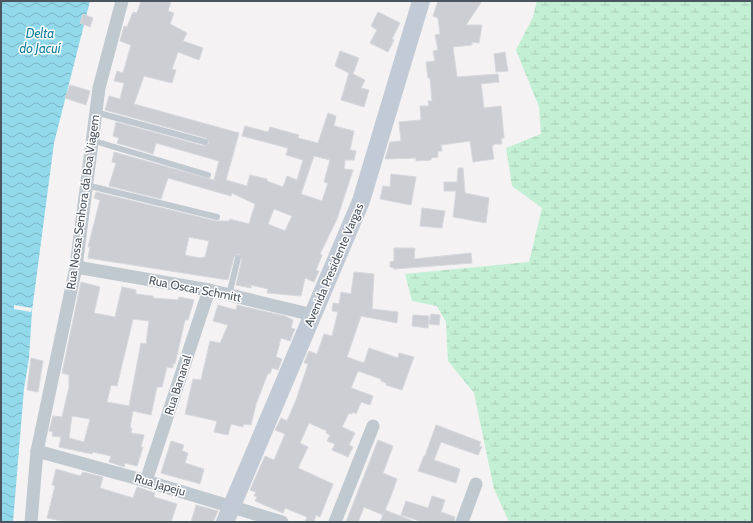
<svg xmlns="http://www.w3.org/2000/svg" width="753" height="523" font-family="Cabin,sans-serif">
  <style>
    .wetland { fill: url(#wetland-marsh) }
    .water { fill: url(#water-waves) }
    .pier { fill: #f4f2f2 }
    .building { fill: #ccced4; stroke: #d6d8dd; fill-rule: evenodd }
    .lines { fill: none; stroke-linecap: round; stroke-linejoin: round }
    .lane { stroke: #c0c9d0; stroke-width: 6 }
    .street { stroke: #c0c9d0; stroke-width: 13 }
    .secondary { stroke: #c1cad5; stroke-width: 18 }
    .labels { text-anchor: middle; stroke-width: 3; stroke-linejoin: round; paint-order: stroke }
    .street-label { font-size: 12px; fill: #4a555f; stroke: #fff }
    .water-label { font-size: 13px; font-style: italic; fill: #10819c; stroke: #fff }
  </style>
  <defs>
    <pattern id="wetland-marsh" width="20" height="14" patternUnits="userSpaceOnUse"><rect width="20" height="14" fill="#c3efd4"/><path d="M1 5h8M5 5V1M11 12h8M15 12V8" fill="none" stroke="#a9cfb8"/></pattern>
    <pattern id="water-waves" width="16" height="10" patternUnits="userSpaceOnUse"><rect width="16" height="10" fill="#92d9eb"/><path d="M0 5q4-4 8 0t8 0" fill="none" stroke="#79b3c2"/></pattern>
  </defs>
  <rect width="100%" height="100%" fill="#f4f2f2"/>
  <!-- wetland -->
  <polygon class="wetland" points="537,1 752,1 752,522 509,522 494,489 474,393 448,361 446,322 437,306 412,301 405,274 529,262 542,208 512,186 506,148 541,134 539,107 516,50 533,17"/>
  <!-- water -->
  <polygon class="water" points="1,1 90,1 54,143 32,311 29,358 24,389 13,522 1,522"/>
  <!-- pier -->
  <polygon class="pier" points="14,305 32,308 31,312 14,309"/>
  <!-- building -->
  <g class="building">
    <path d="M141,1H171L168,11L174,13L170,24L187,33L183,41L203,48L199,60L178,52L172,69L176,70L172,83L144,76L134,104L239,133L226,180L247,186L250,175L267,179V181L283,187L287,176L297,180L303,160L286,155L288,148L242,136L245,126L268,132L270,127L299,135L298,138L318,143L328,113L336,116L334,126L354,131L350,150L356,151L354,160H345L344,169L353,170L337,219L320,254L322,255L316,270L319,271L314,282L305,278L301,296L267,293L268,289L251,285V288L236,285L242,259L239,254L234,257L228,280L88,258L90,247H88L100,200L94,198L96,192L216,221H229L230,219L249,224L255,204L232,193L231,196L168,178L161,199L109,186L116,163L112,162L114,152L214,180L219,161L156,143L153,154L117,143L119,138L113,136L116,122L204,146L209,143L206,138L105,110L109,96L120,99L124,83L114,81L117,71L123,73L131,45L120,41L124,26L127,27L133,12L137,13ZM314,156L330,160L324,182L328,183L322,201L301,194ZM274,209L292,216L285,231L268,224ZM189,237L209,241L205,257L200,258L185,255Z"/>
    <polygon points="438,1 482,1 466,25 482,25 479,43 472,42 472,45 453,47 457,77 498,74 499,82 481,84 484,108 501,106 504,138 501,138 502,144 495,144 492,146 494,159 473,162 470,141 441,145 442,151 438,151 438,157 431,158 431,160 416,161 416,158 385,159 390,142 401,141 399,122 421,120 420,106 429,106 428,101 432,101 430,78 428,78 426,62 435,61 433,51 438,50 435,35 440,34 438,18 433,16"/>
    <polygon points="378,12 400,23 392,39 394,40 388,52 370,43 377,30 371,26"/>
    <polygon points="83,14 93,18 90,27 80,23"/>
    <polygon points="340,51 359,58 353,74 365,80 361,88 369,90 364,107 341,100 349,73 335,66"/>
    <polygon points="505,52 508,71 496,72 494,54"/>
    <polygon points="70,85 90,91 86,105 65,98"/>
    <polygon points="458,168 463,168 465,193 489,198 486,223 453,217 456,191 444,191 444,182 457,182"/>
    <polygon points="391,174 416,177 411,205 380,199 383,186 390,187"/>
    <polygon points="422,208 445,211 442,228 420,226"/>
    <polygon points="394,248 415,248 414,259 471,253 472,263 394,269 394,268 390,267 390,262 394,261"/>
    <polygon points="354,272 374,274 372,309 398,312 397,323 361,316 347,357 364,363 369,348 398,358 399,353 414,357 402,390 386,385 386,383 381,381 381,379 358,371 351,388 373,396 370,405 361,402 356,414 353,412 352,414 349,413 342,427 355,433 349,445 353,447 348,457 332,450 335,444 327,441 330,435 326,433 327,431 309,423 300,443 308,447 298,468 333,484 320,517 316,515 314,522 305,522 307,517 285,508 283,513 255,501 257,497 254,496 256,492 250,490 265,456 274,460 285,434 275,430 281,418 287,421 296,400 308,364 304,363 309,351 317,354 324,334 332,336 338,312 332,311 333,303 339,304 341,292 351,294"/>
    <path d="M81,282L100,287L94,313L115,317L122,287L136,290V294L153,296V298L178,300L179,297L194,300L188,320H185L175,364L173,363V368L167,367L162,387H157L151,415L133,411L130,428H132L131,433L144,435L141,447H143L137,466L125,463L124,467L109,462L111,456L93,452L92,454L59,447L61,437L52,436L53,432L49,431L53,416L62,417L69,387V375L62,373ZM133,319L149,321L146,344L141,343L129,406L107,402L111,385L117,386ZM72,416L90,419L84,442L69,438Z"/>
    <polygon points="218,305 236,310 237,305 285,316 293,320 291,328 295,329 290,341 281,338 276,357 282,359 278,370 272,368 270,374 268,373 256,404 251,425 244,424 243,427 231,424 228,435 214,432 217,421 185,414 193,379 201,380 210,341 220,343 228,325 213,321"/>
    <polygon points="431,314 440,315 439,325 429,324"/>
    <polygon points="413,315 429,316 428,328 412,326"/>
    <polygon points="31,358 43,361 38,392 27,390"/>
    <polygon points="436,425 481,442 479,446 482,447 478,455 441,442 434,460 460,469 456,483 418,471 424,456 425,456"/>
    <polygon points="378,440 393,446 383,473 397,479 391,496 383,515 364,507 358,522 346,522"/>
    <polygon points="171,441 184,445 182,451 188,453 185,463 204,469 200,484 161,473"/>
    <polygon points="56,469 80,476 83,472 103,477 100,488 133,498 137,487 155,493 154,497 177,504 171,522 67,522 47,518 55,486 52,485"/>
    <polygon points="432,496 445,500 441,512 455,517 454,522 423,522 401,515 406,501 428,508"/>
    <polygon points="196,505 218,511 213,522 191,522"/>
    <polygon points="385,510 413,521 413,522 380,522"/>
  </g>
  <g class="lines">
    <!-- lane -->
    <g class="lane">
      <polyline points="95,112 205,142"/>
      <polyline points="91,140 208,175"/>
      <polyline points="86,185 217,217"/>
      <polyline points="229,295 238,258"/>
    </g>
    <!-- street -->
    <g class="street">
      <polyline points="76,267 209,290 313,315"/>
      <polyline points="37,451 146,481 282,522"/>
      <polyline points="146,481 209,290"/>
      <polyline points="31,522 37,451 76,267 99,88 122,1"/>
      <polyline points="335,522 373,426"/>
      <polyline points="462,522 476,484"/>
    </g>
    <!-- secondary -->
    <polyline class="secondary" points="225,522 361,201 421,1"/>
  </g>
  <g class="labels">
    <!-- street labels -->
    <g class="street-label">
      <text transform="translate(83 202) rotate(-82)" y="4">Rua Nossa Senhora da Boa Viagem</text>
      <text transform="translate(334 265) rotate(-67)" y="4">Avenida Presidente Vargas</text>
      <text transform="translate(195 289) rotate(11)" y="4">Rua Oscar Schmitt</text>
      <text transform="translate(178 385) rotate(-72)" y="4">Rua Bananal</text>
      <text transform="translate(160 485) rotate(16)" y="4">Rua Japeju</text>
    </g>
    <!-- water labels -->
    <g class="water-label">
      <text x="40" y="38">Delta<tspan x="40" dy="15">do Jacuí</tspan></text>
    </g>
  </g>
  <!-- border -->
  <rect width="753" height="523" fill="none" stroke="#4a555f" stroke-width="4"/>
</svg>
